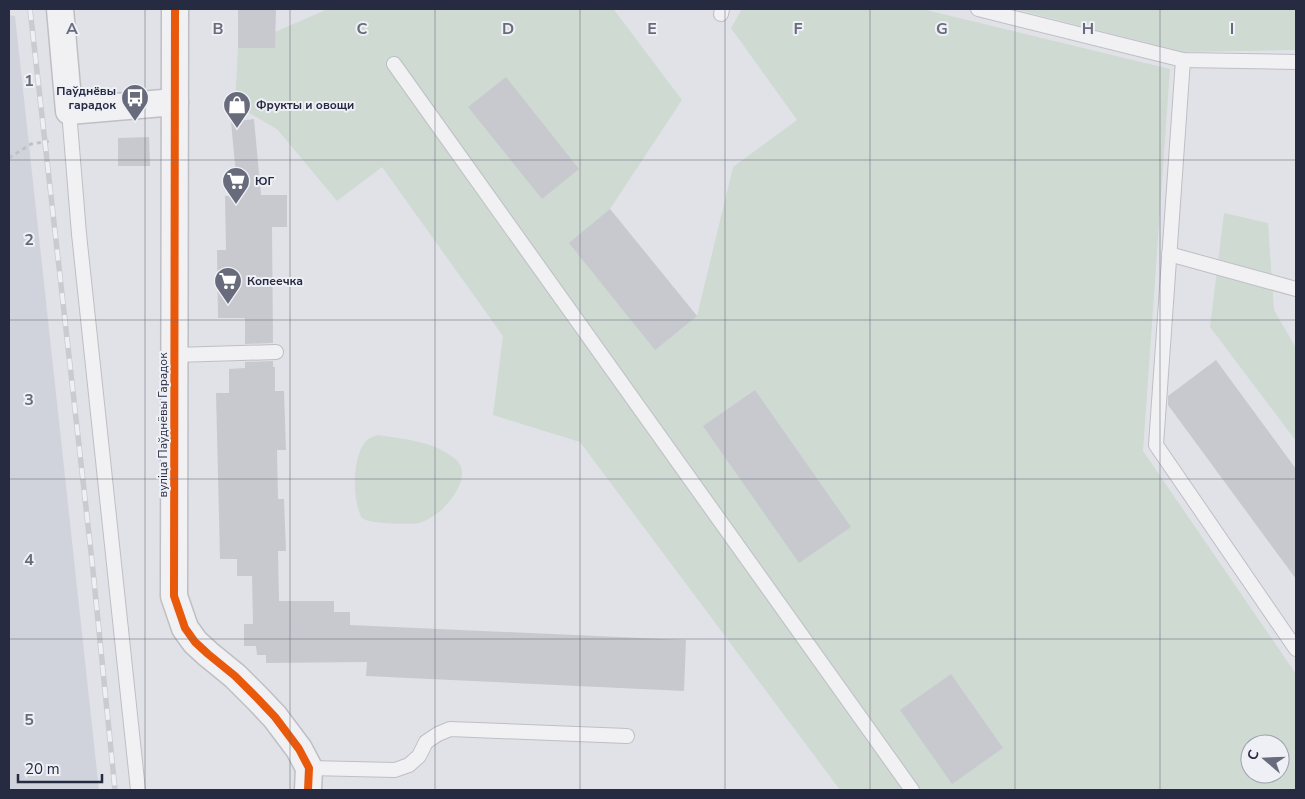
<svg xmlns="http://www.w3.org/2000/svg" width="1305" height="799" font-family="'Nunito Sans',sans-serif">
  <style>
    .built { fill: #d1d3dc }
    .green { fill: #cfdad2; fill-rule: evenodd }
    .building { fill: #c8c9cf }
    .lines { fill: none; stroke-linecap: round; stroke-linejoin: round }
    .lane-casing { stroke: #bebfc5; stroke-width: 16 }
    .street-casing { stroke: #bebfc5; stroke-width: 29 }
    .path { stroke: #c0c1c7; stroke-width: 3; stroke-dasharray: 4 4; stroke-linecap: butt }
    .lane { stroke: #f1f1f3; stroke-width: 14 }
    .street { stroke: #f1f1f3; stroke-width: 26 }
    .rail-casing { stroke: #cacbce; stroke-width: 5.5 }
    .rail { stroke: #eef0f6; stroke-width: 4; stroke-dasharray: 11; stroke-linecap: butt }
    .cycleway-casing { stroke: #eef0f6; stroke-width: 11 }
    .cycleway { stroke: #e8590c; stroke-width: 8 }
    .grid { fill: none; stroke: #686b7b; stroke-width: 1; stroke-opacity: 0.55 }
    .labels { text-anchor: middle; stroke-width: 4; stroke-linejoin: round; paint-order: stroke }
    .poi-label { font-size: 12px; font-weight: bold; fill: #272b41; stroke: #eef0f6; text-anchor: start }
    .street-label { font-size: 12px; fill: #272b41; stroke: #eef0f6 }
    .grid-label { font-size: 16px; text-anchor: middle; font-weight: bold; fill: #686b7b; stroke: #eef0f6; stroke-width: 4; stroke-linejoin: round; paint-order: stroke }
  </style>
  <rect width="100%" height="100%" fill="#e1e2e7"/>
  <!-- built -->
  <polygon class="built" points="9,15 15,16 99,790 9,790"/>
  <!-- green -->
  <g class="green">
    <path d="M328,9H612L615,11L682,100L610,209L697,316L733,167L797,120L731,28L742,9H922L1170,69L1143,451L1296,674V790H840L580,442L493,415L503,336L382,167L337,201L277,129L235,105L238,48ZM1250,744H1280V774H1250Z"/>
    <polygon points="1014,9 1296,9 1296,50 1183,52"/>
    <polygon points="1224,213 1268,223 1274,310 1296,348 1296,441 1210,327"/>
    <path d="M378,435C404,439 433,441 454,458C474,473 452,501 439,512C433,517 425,521 419,523C411,525 382,523 373,522C369,521 365,520 362,518C352,501 352,459 365,442C368,438 373,437 378,435Z"/>
  </g>
  <!-- building -->
  <g class="building">
    <polygon points="238,9 276,9 275,48 238,48"/>
    <polygon points="506,77 579,169 542,199 468,107"/>
    <polygon points="254,119 261,195 287,195 287,227 272,227 273,343 245,344 245,318 218,318 217,250 226,250 225,196 238,196 231,122"/>
    <polygon points="149,137 150,166 118,166 118,138"/>
    <polygon points="610,209 697,316 655,350 569,243"/>
    <polygon points="1216,360 1296,469 1296,579 1168,405 1168,396"/>
    <polygon points="273,361 273,367 275,367 275,391 284,391 286,450 277,450 278,499 284,499 286,551 278,551 279,601 334,601 334,612 350,612 350,625 686,640 684,691 366,676 367,662 266,663 266,655 257,655 256,646 244,646 244,624 253,624 252,576 237,576 237,559 220,559 216,393 229,393 229,369 245,368 245,362"/>
    <polygon points="755,390 851,527 799,563 703,426"/>
    <polygon points="951,674 1003,748 952,784 900,710"/>
  </g>
  <g class="lines">
    <defs>
      <g id="lane">
        <polyline points="978,9 1183,60 1296,62"/>
        <polyline points="721,14 722,9"/>
        <polyline points="1183,60 1156,445 1296,649"/>
        <polyline points="394,64 912,790"/>
        <polyline points="69,111 79,234 138,790"/>
        <polyline points="1169,254 1296,289"/>
        <polyline points="175,355 276,352"/>
        <polyline points="309,768 395,770 409,765 419,756 426,742 438,734 450,729 627,736"/>
      </g>
      <g id="street">
        <polyline points="60,9 69,111 175,102"/>
        <polyline points="175,9 174,596 185,628 195,642 208,654 235,676 258,699 275,717 299,749 309,768 308,790"/>
      </g>
    </defs>
    <!-- lane casing -->
    <use href="#lane" class="lane-casing"/>
    <!-- street casing -->
    <use href="#street" class="street-casing"/>
    <!-- path -->
    <polyline class="path" points="9,158 31,144 51,141"/>
    <!-- lane -->
    <use href="#lane" class="lane"/>
    <!-- street -->
    <use href="#street" class="street"/>
    <defs>
      <polyline id="rail" points="30,9 92,561 115,790"/>
    </defs>
    <!-- rail casing -->
    <use href="#rail" class="rail-casing"/>
    <!-- rail -->
    <use href="#rail" class="rail"/>
    <defs>
      <polyline id="cycleway" points="175,9 174,596 185,628 195,642 208,654 235,676 258,699 275,717 299,749 309,768 308,790"/>
    </defs>
    <!-- cycleway casing -->
    <use href="#cycleway" class="cycleway-casing"/>
    <!-- cycleway -->
    <use href="#cycleway" class="cycleway"/>
  </g>
  <!-- grid -->
  <path class="grid" d="M145,9V790M290,9V790M435,9V790M580,9V790M725,9V790M870,9V790M1015,9V790M1160,9V790M9,160H1296M9,320H1296M9,479H1296M9,639H1296"/>
  <!-- icons -->
  <defs>
    <symbol id="bus-pin" viewBox="-11 -11 22 30"><path d="M0 17L-7.5 6A9.5 9.5 0 1 1 7.5 6Z" fill="#686b7b" stroke="#eef0f6"/><path d="M-5-6H5V4H4V6H2V4H-2V6H-4V4H-5ZM-3.5-4V0h7V-4ZM-3.5 1.2v1.5H-2V1.2ZM2 1.2v1.5H3.5V1.2Z" fill="#fff"/></symbol>
    <symbol id="shop-pin" viewBox="-11 -11 22 30"><path d="M0 17L-7.5 6A9.5 9.5 0 1 1 7.5 6Z" fill="#686b7b" stroke="#eef0f6"/><path d="M-5-2.5h2.3a2.7 3.5 0 0 1 5.4 0H5L5.5 6h-11ZM-1.5-2.5h3a1.5 2.3 0 0 0-3 0Z" fill="#fff"/></symbol>
    <symbol id="supermarket-pin" viewBox="-11 -11 22 30"><path d="M0 17L-7.5 6A9.5 9.5 0 1 1 7.5 6Z" fill="#686b7b" stroke="#eef0f6"/><path d="M-6-5.5h2.5l.6 2H6L4.5 2H-2.5L-4.4-4H-6ZM-1.5 3.2a1.3 1.3 0 1 0 .1 0ZM3 3.2a1.3 1.3 0 1 0 .1 0Z" fill="#fff"/></symbol>
  </defs>
  <g fill-rule="evenodd">
    <use href="#bus-pin" x="119" y="82" width="32" height="43"/>
    <use href="#shop-pin" x="221" y="89" width="32" height="43"/>
    <use href="#supermarket-pin" x="220" y="165" width="32" height="43"/>
    <use href="#supermarket-pin" x="212" y="265" width="32" height="43"/>
  </g>
  <g class="labels">
    <!-- poi labels -->
    <g class="poi-label">
      <text x="116" y="95" text-anchor="end">Паўднёвы<tspan x="116" dy="14">гарадок</tspan></text>
      <text x="256" y="109">Фрукты и овощи</text>
      <text x="255" y="185">ЮГ</text>
      <text x="247" y="285">Копеечка</text>
    </g>
    <!-- street labels -->
    <g class="street-label">
      <text transform="translate(163 425) rotate(-90)" y="4">вуліца Паўднёвы Гарадок</text>
    </g>
  </g>
  <g class="grid-label">
    <text x="72" y="34">A</text>
    <text x="218" y="34">B</text>
    <text x="362" y="34">C</text>
    <text x="508" y="34">D</text>
    <text x="652" y="34">E</text>
    <text x="798" y="34">F</text>
    <text x="942" y="34">G</text>
    <text x="1088" y="34">H</text>
    <text x="1232" y="34">I</text>
    <text x="29" y="86">1</text>
    <text x="29" y="245">2</text>
    <text x="29" y="405">3</text>
    <text x="29" y="565">4</text>
    <text x="29" y="725">5</text>
  </g>
  <!-- border -->
  <rect width="1305" height="799" fill="none" stroke="#272b41" stroke-width="20"/>
  <!-- north arrow -->
  <g transform="translate(1265 759) rotate(289)"><circle r="24" fill="#eef0f6" stroke="#9ea1ae"/>
  <path d="M0-4L9 19L0 12L-9 19Z" fill="#686b7b"/>
  <text y="-8" font-size="14" font-weight="bold" text-anchor="middle" fill="#272b41">С</text>
  </g>
  <!-- scale -->
  <path d="M18 774v8h84v-8" fill="none" stroke="#272b41" stroke-width="2.5"/>
  <text x="25" y="774" font-size="15" fill="#272b41" stroke="#eef0f6" stroke-width="4" paint-order="stroke">20 m</text>
</svg>
